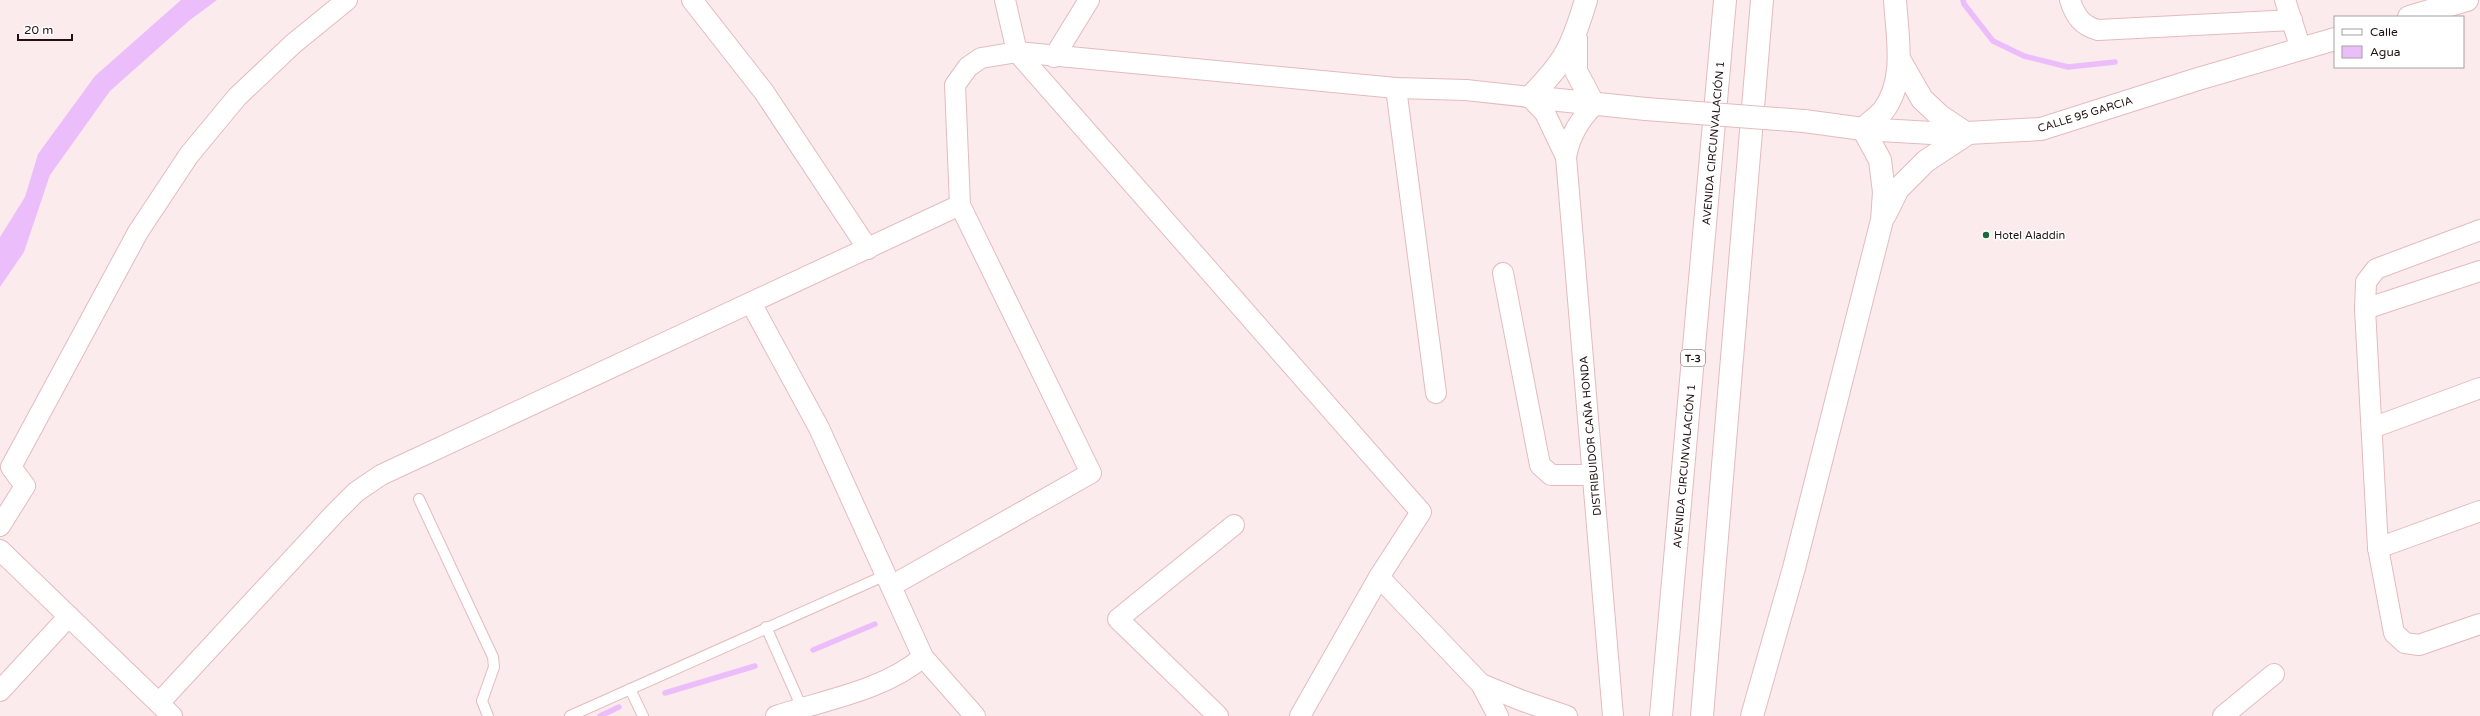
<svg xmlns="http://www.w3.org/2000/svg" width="2480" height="716" font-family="'Varela Round',sans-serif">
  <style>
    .water { fill: #ecbdfb }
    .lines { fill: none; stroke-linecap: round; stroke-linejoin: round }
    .stream { stroke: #ecbdfb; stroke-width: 5.5 }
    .lane-casing { stroke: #e3bbbe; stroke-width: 12 }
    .street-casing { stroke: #e3bbbe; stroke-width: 22 }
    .secondary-casing { stroke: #e3bbbe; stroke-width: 24 }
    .primary-casing { stroke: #e3bbbe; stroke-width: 24 }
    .lane { stroke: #fff; stroke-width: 10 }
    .street { stroke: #fff; stroke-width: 20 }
    .secondary { stroke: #fff; stroke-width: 22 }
    .primary { stroke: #fff; stroke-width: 22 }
    .secondary-bridge-casing { stroke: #e3bbbe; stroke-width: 24; stroke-linecap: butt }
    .secondary-bridge { stroke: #fff; stroke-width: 22 }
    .poi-dot { fill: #1a6a3a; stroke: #fff; stroke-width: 1.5 }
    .labels { text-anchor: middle; stroke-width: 3; stroke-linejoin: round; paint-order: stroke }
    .shield { fill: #fff; stroke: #63595a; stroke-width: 1 }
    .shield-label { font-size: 10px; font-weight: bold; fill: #201213 }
    .street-label { font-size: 11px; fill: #201213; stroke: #fff }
    .poi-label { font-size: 11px; fill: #201213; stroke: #fff; text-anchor: start }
  </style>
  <rect width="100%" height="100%" fill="#fcebec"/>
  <!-- water -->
  <polygon class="water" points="181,0 217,0 190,20 110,91 50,175 24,252 0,287 0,237 25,197 38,154 95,76"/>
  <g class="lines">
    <!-- stream -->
    <g class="stream">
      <polyline points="1963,0 1964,4 1993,41 2024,56 2068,67 2115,62"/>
      <polyline points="813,650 875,624"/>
      <polyline points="665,693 755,666"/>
      <polyline points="600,716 619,707"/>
    </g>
    <defs>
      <g id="lane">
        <polyline points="419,499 493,657 494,667 482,701 488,716"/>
        <polyline points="766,627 802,708"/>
        <polyline points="630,689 643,716"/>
        <polyline points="570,716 886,575"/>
      </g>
      <g id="street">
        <polyline points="692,0 764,92 868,249"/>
        <polyline points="1005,0 1017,52 1421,512 1379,577 1300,716"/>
        <path d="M2070,0C2075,16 2082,26 2098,30L2292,20"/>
        <polyline points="2285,0 2301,49"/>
        <polyline points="1054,57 1089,0"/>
        <polyline points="1396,88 1436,393"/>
        <path d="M1594,105C1579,121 1570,135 1566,157L1613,716"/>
        <polyline points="2480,230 2376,269 2366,282 2365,309 2378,548 2394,633 2405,643 2419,645 2480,624"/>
        <polyline points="1503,273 1540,465 1551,475 1593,475"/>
        <polyline points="751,303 819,428 923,657 975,716"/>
        <polyline points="2365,309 2480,271"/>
        <polyline points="2372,428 2480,388"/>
        <polyline points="0,526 25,486 11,467 138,232 189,155 237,97 293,44 347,0"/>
        <polyline points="2378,548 2480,511"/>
        <polyline points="0,550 172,716"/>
        <polyline points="1379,577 1481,684 1498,716"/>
        <polyline points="891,586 1091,473 960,205"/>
        <polyline points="1481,684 1523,701 1567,716"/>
        <polyline points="0,691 69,616"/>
        <polyline points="159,703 335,513 356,492 381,475 960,205 955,85 968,67 981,58 1017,52 1396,88 1466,90 1530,97 1545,113 1566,157"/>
        <path d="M776,716C825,700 885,690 923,657"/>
        <polyline points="1218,716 1118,619 1234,525"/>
        <polyline points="2223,716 2274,674"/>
      </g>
      <g id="secondary">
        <polyline points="2409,17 2467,0"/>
        <polyline points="1530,97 1646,109"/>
        <polyline points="1804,121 1863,129 1949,134 2041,129 2198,79 2335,39"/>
      </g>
      <g id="primary">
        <polyline points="1576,39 1576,71 1594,105"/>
        <path d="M1530,97C1565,62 1572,47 1586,0"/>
        <polyline points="1885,215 1898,189 1926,161 1967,134 1940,116 1922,99 1899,59"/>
        <polyline points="1661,716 1725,0"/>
        <polyline points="1702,716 1762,0"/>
        <path d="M1752,716L1794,568L1882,220L1884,192L1880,160L1863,129C1869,123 1878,117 1883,111C1907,80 1897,35 1895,0"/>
      </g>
    </defs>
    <!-- lane casing -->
    <use href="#lane" class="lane-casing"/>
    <!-- street casing -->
    <use href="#street" class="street-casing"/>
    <!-- secondary casing -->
    <use href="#secondary" class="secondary-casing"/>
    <!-- primary casing -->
    <use href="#primary" class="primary-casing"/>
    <!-- lane -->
    <use href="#lane" class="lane"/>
    <!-- street -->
    <use href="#street" class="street"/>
    <!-- secondary -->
    <use href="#secondary" class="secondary"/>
    <!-- primary -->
    <use href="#primary" class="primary"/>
    <defs>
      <polyline id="secondary-bridge" points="1646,109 1804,121"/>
    </defs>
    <!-- secondary-bridge casing -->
    <use href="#secondary-bridge" class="secondary-bridge-casing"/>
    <!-- secondary-bridge -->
    <use href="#secondary-bridge" class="secondary-bridge"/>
  </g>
  <!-- markers -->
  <circle class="poi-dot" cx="1986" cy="235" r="4"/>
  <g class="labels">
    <!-- shield labels -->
    <rect class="shield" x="1681" y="350" width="24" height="16" rx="3"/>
    <g class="shield-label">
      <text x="1693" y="362">T-3</text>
    </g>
    <!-- street labels -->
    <g class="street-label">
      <text transform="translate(2085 114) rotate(-17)" y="4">CALLE 95 GARCIA</text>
      <text transform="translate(1713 143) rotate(-85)" y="4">AVENIDA CIRCUNVALACIÓN 1</text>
      <text transform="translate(1590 436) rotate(-95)" y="4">DISTRIBUIDOR CAÑA HONDA</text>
      <text transform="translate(1684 466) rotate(-85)" y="4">AVENIDA CIRCUNVALACIÓN 1</text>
    </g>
    <!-- poi labels -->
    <g class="poi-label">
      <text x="1994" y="239">Hotel Aladdin</text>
    </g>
  </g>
  <!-- legend -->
  <rect x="2334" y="16" width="130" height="52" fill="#ffffff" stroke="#a6a0a1"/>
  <rect x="2342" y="29" width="20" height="6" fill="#ffffff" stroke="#a6a0a1"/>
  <text x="2370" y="36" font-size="12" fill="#201213">Calle</text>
  <rect x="2342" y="46" width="20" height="12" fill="#ecbdfb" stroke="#a6a0a1"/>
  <text x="2370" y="56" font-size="12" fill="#201213">Agua</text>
  <!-- scale -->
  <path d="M18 34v6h54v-6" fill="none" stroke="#201213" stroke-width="2"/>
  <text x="24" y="34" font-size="12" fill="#201213" stroke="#ffffff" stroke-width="3" paint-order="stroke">20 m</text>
</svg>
